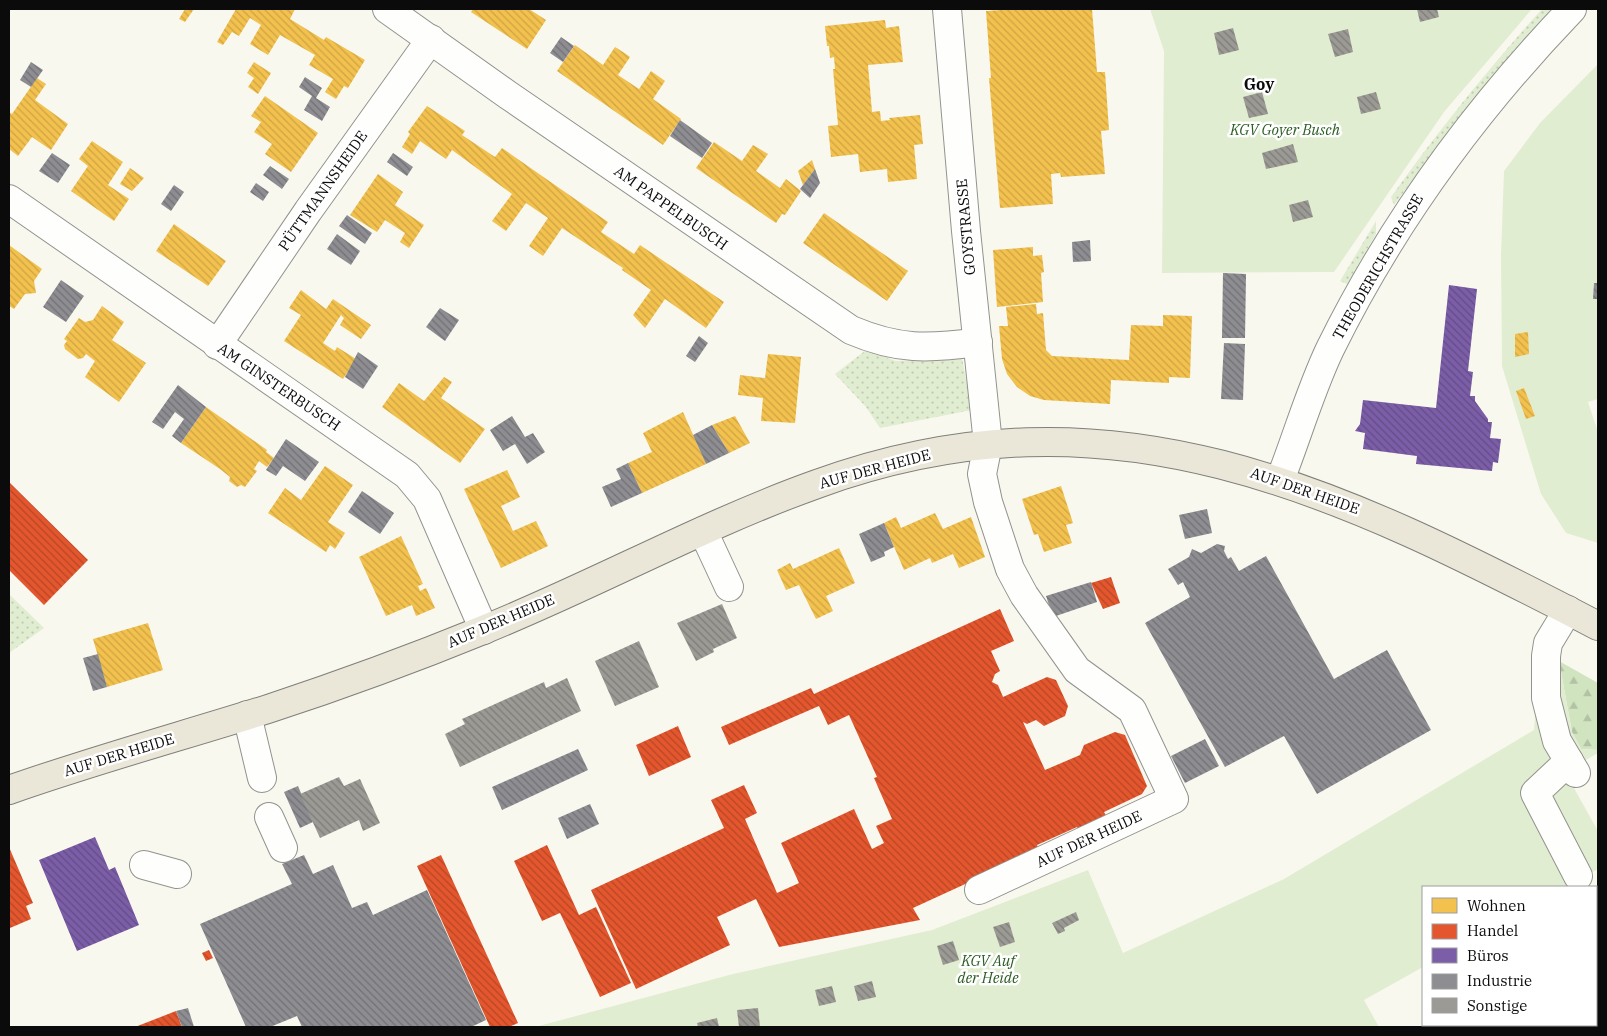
<svg xmlns="http://www.w3.org/2000/svg" width="1607" height="1036" font-family="'IBM Plex Serif',serif">
  <style>
    .grass { fill: url(#grass-dots) }
    .forest { fill: url(#forest-firs) }
    .park { fill: #e1edd1 }
    .homes { fill: url(#homes-back-hatch) }
    .shops { fill: url(#shops-back-hatch) }
    .offices { fill: url(#offices-back-hatch) }
    .industry { fill: url(#industry-back-hatch) }
    .building { fill: url(#building-back-hatch) }
    .lines { fill: none; stroke-linecap: round; stroke-linejoin: round }
    .minor-casing { stroke: #92928e; stroke-width: 30 }
    .major-casing { stroke: #7f7f7b; stroke-width: 30 }
    .minor { stroke: #fefefd; stroke-width: 28 }
    .major { stroke: #eae7d9; stroke-width: 28 }
    .labels { text-anchor: middle; stroke-width: 5; stroke-linejoin: round; paint-order: stroke }
    .park-label { font-size: 15px; font-style: italic; fill: #2b5c23; stroke: #fff }
    .street-label { font-size: 15px; fill: #0b0b0b; stroke: #fff }
    .neighbourhood-label { font-size: 16px; font-weight: bold; fill: #0b0b0b; stroke: #fff }
  </style>
  <defs>
    <pattern id="grass-dots" width="8" height="8" patternUnits="userSpaceOnUse" patternTransform="scale(1.25)"><rect width="8" height="8" fill="#e1edd1"/><path d="M2 2h.1M6 6h.1" fill="none" stroke="#c0cab2" stroke-width="1.8" stroke-linecap="round"/></pattern>
    <pattern id="forest-firs" width="22" height="20" patternUnits="userSpaceOnUse" patternTransform="scale(1.25)"><rect width="22" height="20" fill="#d1e4c0"/><path d="M5 1l3.5 6h-7zM16 11l3.5 6h-7z" fill="#b2c2a4"/></pattern>
    <pattern id="homes-back-hatch" width="6" height="6" patternUnits="userSpaceOnUse" patternTransform="scale(1.25)"><rect width="6" height="6" fill="#f2c14e"/><path d="M-1 5l2 2M0 0l6 6M5-1l2 2" fill="none" stroke="#cea443"/></pattern>
    <pattern id="shops-back-hatch" width="6" height="6" patternUnits="userSpaceOnUse" patternTransform="scale(1.25)"><rect width="6" height="6" fill="#e4572e"/><path d="M-1 5l2 2M0 0l6 6M5-1l2 2" fill="none" stroke="#b74625"/></pattern>
    <pattern id="offices-back-hatch" width="6" height="6" patternUnits="userSpaceOnUse" patternTransform="scale(1.25)"><rect width="6" height="6" fill="#7b5ea7"/><path d="M-1 5l2 2M0 0l6 6M5-1l2 2" fill="none" stroke="#634c86"/></pattern>
    <pattern id="industry-back-hatch" width="6" height="6" patternUnits="userSpaceOnUse" patternTransform="scale(1.25)"><rect width="6" height="6" fill="#8d8d92"/><path d="M-1 5l2 2M0 0l6 6M5-1l2 2" fill="none" stroke="#717175"/></pattern>
    <pattern id="building-back-hatch" width="6" height="6" patternUnits="userSpaceOnUse" patternTransform="scale(1.25)"><rect width="6" height="6" fill="#9c9a95"/><path d="M-1 5l2 2M0 0l6 6M5-1l2 2" fill="none" stroke="#7d7c78"/></pattern>
  </defs>
  <rect width="100%" height="100%" fill="#f9f8ef"/>
  <!-- grass -->
  <g class="grass">
    <path d="M1542,9H1551L1471,102L1394,205L1391,197C1438,131 1488,69 1542,9Z"/>
    <polygon points="1376,221 1376,234 1347,284 1340,281"/>
    <polygon points="866,350 896,361 962,358 972,410 880,428 866,407 835,374"/>
    <polygon points="9,594 44,628 9,653"/>
  </g>
  <!-- forest -->
  <polygon class="forest" points="1559,661 1598,683 1598,750 1581,749 1572,732"/>
  <!-- park -->
  <g class="park">
    <polygon points="1150,9 1532,9 1444,112 1334,272 1162,273 1164,51"/>
    <polygon points="1598,64 1598,399 1588,402 1598,432 1598,543 1566,533 1541,494 1502,366 1501,255 1504,171 1540,123"/>
    <polygon points="1540,650 1559,661 1572,732 1581,749 1598,750 1598,753 1565,772 1598,831 1598,869 1566,887 1423,887 1423,967 1364,1000 1379,1027 535,1027 733,974 932,930 1088,870 1123,953 1284,879 1534,730"/>
  </g>
  <!-- homes -->
  <g class="homes">
    <polygon points="185,9 194,9 185,22 179,19"/>
    <polygon points="236,9 295,9 290,19 324,40 326,37 365,60 348,88 344,86 336,99 325,92 333,79 309,65 315,55 280,35 268,55 250,44 261,25 250,18 239,36 232,32 223,45 217,42"/>
    <polygon points="473,9 529,9 546,20 527,49 471,12"/>
    <polygon points="1016,9 1092,9 1097,72 1105,72 1109,130 1101,131 1105,174 1061,177 1060,173 1051,174 1053,204 1000,208 989,78 991,78 986,11"/>
    <polygon points="885,20 886,28 899,26 903,62 868,65 872,112 880,111 881,121 890,120 889,118 920,115 923,144 914,145 917,179 888,182 887,169 860,172 858,154 831,157 828,126 838,125 833,69 835,69 834,57 830,58 829,46 827,46 825,26"/>
    <polygon points="575,45 603,65 615,47 623,52 630,57 618,75 639,89 651,71 665,81 653,99 681,119 663,145 557,71"/>
    <polygon points="254,62 271,73 258,94 248,87 254,78 247,73"/>
    <polygon points="37,78 46,84 35,100 68,124 51,150 32,137 18,156 9,149 9,112 12,114"/>
    <polygon points="265,96 318,133 291,172 265,154 272,144 254,132 261,122 251,116"/>
    <polygon points="427,106 465,131 462,135 495,157 502,148 608,222 601,232 634,254 640,245 724,302 706,328 665,299 645,328 633,315 651,290 622,270 623,268 562,228 543,256 529,246 548,218 526,203 506,231 492,221 512,194 452,150 446,159 420,141 412,154 402,147 410,134 408,132"/>
    <polygon points="92,141 123,162 108,185 129,199 114,221 71,191 88,166 79,159"/>
    <polygon points="714,142 742,161 753,145 768,154 756,171 780,188 786,179 801,191 785,215 782,214 776,223 696,168"/>
    <polygon points="812,160 815,169 803,185 798,171"/>
    <polygon points="130,168 144,178 132,191 120,184"/>
    <polygon points="378,174 403,192 395,205 424,225 409,248 400,242 405,233 385,220 377,232 350,215"/>
    <polygon points="824,213 908,271 887,301 803,243"/>
    <polygon points="174,224 226,261 208,286 156,251"/>
    <polygon points="9,245 42,269 34,281 36,293 25,294 14,309 9,306"/>
    <polygon points="1033,247 1033,256 1042,255 1044,272 1041,273 1043,302 997,307 993,250"/>
    <polygon points="301,290 326,309 333,299 371,325 361,339 340,325 344,318 341,315 323,343 335,351 337,347 356,359 343,379 284,341 301,315 289,308"/>
    <polygon points="1036,304 1037,314 1043,313 1046,350 1052,356 1129,360 1131,325 1163,326 1163,315 1192,316 1190,378 1169,377 1169,383 1111,380 1110,404 1044,400 1030,396 1017,387 1007,374 1002,359 999,326 1008,326 1006,307"/>
    <polygon points="102,306 124,322 112,340 146,363 119,402 85,377 95,361 86,354 83,358 78,359 65,349 64,345 67,341 64,339 79,318 85,322 93,320"/>
    <polygon points="1528,332 1529,354 1515,357 1515,334"/>
    <polygon points="768,354 801,357 795,423 761,421 763,398 738,395 740,375 765,378"/>
    <polygon points="444,377 452,382 441,398 485,429 460,463 382,407 399,383 424,401"/>
    <polygon points="1524,388 1535,416 1526,419 1516,391"/>
    <polygon points="206,407 267,450 266,452 274,458 267,467 259,461 254,469 257,471 245,487 241,485 237,487 229,481 230,477 220,469 181,443"/>
    <polygon points="683,412 706,464 642,493 628,463 652,452 643,433"/>
    <polygon points="735,416 750,443 729,453 712,425"/>
    <polygon points="325,466 353,485 328,522 345,533 335,549 330,545 326,552 268,513 285,488 301,500"/>
    <polygon points="507,470 520,497 501,506 513,531 536,521 548,546 501,568 464,489"/>
    <polygon points="1061,486 1073,523 1066,525 1072,543 1044,552 1038,534 1034,535 1022,499"/>
    <polygon points="935,513 943,529 971,517 985,557 959,568 953,554 932,563 930,558 904,570 884,523 896,517 901,528"/>
    <polygon points="401,536 423,584 418,586 420,591 426,588 435,608 416,616 412,605 386,616 359,557"/>
    <polygon points="839,548 855,583 826,596 833,611 816,619 799,585 786,590 777,570 790,563 793,569"/>
    <polygon points="148,623 163,670 107,687 93,639"/>
  </g>
  <!-- shops -->
  <g class="shops">
    <polygon points="9,482 88,560 44,605 9,570"/>
    <polygon points="1111,577 1120,603 1103,609 1091,583"/>
    <polygon points="1000,609 1014,641 991,651 1000,671 995,674 992,682 998,685 1003,697 1047,677 1056,680 1068,706 1065,716 1044,726 1036,720 1027,724 1023,722 1045,770 1080,755 1084,745 1115,732 1125,735 1147,786 1142,794 1104,812 1108,819 1079,832 1077,827 1037,845 1039,850 913,908 920,920 779,947 756,899 717,917 730,945 636,989 591,890 724,828 711,800 744,785 757,813 745,819 777,893 799,883 781,843 854,809 872,849 884,843 876,826 892,819 874,778 877,777 849,715 828,725 819,706 729,745 721,727 811,688 814,694"/>
    <polygon points="678,726 691,757 649,776 636,745"/>
    <polygon points="547,845 579,915 596,907 631,983 600,997 560,913 542,921 514,861"/>
    <polygon points="9,847 33,903 26,906 31,919 10,928"/>
    <polygon points="441,855 518,1023 509,1027 490,1027 417,866"/>
    <polygon points="209,950 213,958 206,961 202,953"/>
    <polygon points="176,1011 182,1027 135,1027"/>
  </g>
  <!-- offices -->
  <g class="offices">
    <polygon points="1449,285 1477,289 1468,371 1473,372 1470,396 1475,396 1475,401 1488,419 1488,422 1492,422 1490,438 1501,439 1498,463 1493,462 1492,471 1416,464 1417,456 1363,449 1365,433 1355,431 1360,424 1363,400 1436,408"/>
    <polygon points="95,837 109,870 115,867 139,925 77,951 39,860"/>
  </g>
  <!-- industry -->
  <g class="industry">
    <polygon points="561,37 574,46 563,62 550,53"/>
    <polygon points="31,62 43,70 31,87 20,80"/>
    <polygon points="305,77 322,88 316,98 330,107 322,121 304,110 312,96 299,87"/>
    <polygon points="680,120 712,143 702,158 670,136"/>
    <polygon points="52,153 70,165 58,183 39,171"/>
    <polygon points="393,153 413,167 407,176 387,162"/>
    <polygon points="270,166 289,179 282,189 263,175"/>
    <polygon points="815,169 820,183 810,198 800,189"/>
    <polygon points="256,183 269,192 263,201 250,192"/>
    <polygon points="174,185 184,192 171,211 161,204"/>
    <polygon points="347,215 372,233 365,244 339,226"/>
    <polygon points="337,234 360,251 351,265 327,249"/>
    <polygon points="1090,240 1091,261 1073,262 1072,242"/>
    <polygon points="1223,273 1246,274 1245,338 1222,338"/>
    <polygon points="61,280 84,296 66,322 43,307"/>
    <polygon points="1594,283 1598,283 1598,299 1593,299"/>
    <polygon points="440,308 459,320 445,341 426,327"/>
    <polygon points="699,336 708,343 695,362 686,356"/>
    <polygon points="1224,343 1245,344 1243,400 1221,399"/>
    <polygon points="358,352 378,366 363,389 345,377"/>
    <polygon points="178,385 206,407 181,443 172,436 184,419 175,412 163,429 152,422"/>
    <polygon points="512,416 525,437 533,433 545,452 527,464 515,444 503,451 490,430"/>
    <polygon points="712,425 729,453 706,464 693,435"/>
    <polygon points="286,439 319,462 305,481 283,466 276,476 266,470"/>
    <polygon points="628,463 642,493 611,507 602,487 621,479 616,469"/>
    <polygon points="362,491 394,513 380,534 348,512"/>
    <polygon points="1207,509 1212,533 1185,539 1179,515"/>
    <polygon points="884,523 894,547 884,552 885,556 871,562 859,534"/>
    <polygon points="1217,544 1225,546 1224,551 1228,559 1231,557 1239,571 1266,556 1334,679 1387,650 1431,730 1317,794 1284,736 1225,767 1145,623 1190,597 1183,582 1178,585 1168,569 1189,557 1192,549 1201,553"/>
    <polygon points="1091,582 1097,602 1053,617 1046,596"/>
    <polygon points="98,654 107,687 93,691 83,658"/>
    <polygon points="1205,739 1219,766 1185,783 1171,756"/>
    <polygon points="578,749 588,770 502,810 492,787"/>
    <polygon points="298,786 313,822 300,828 284,792"/>
    <polygon points="590,804 599,824 567,839 558,818"/>
    <polygon points="304,855 313,874 333,865 352,908 367,902 373,915 427,890 486,1020 471,1027 302,1027 297,1016 270,1027 246,1027 200,924 292,884 282,864"/>
    <polygon points="188,1008 194,1027 182,1027 176,1011"/>
  </g>
  <!-- building -->
  <g class="building">
    <polygon points="1417,9 1437,9 1439,17 1420,22"/>
    <polygon points="1233,28 1239,50 1219,55 1214,33"/>
    <polygon points="1348,29 1353,52 1335,57 1328,34"/>
    <polygon points="1262,92 1268,114 1249,118 1243,97"/>
    <polygon points="1376,92 1381,109 1361,114 1357,97"/>
    <polygon points="1293,144 1298,162 1266,169 1262,153"/>
    <polygon points="1308,200 1313,217 1293,222 1289,205"/>
    <polygon points="722,604 737,638 713,649 714,652 696,661 677,623"/>
    <polygon points="639,641 659,687 615,706 595,661"/>
    <polygon points="567,678 581,711 460,767 445,734 465,724 462,719 544,682 546,688"/>
    <polygon points="339,777 344,786 360,779 380,823 363,831 359,820 320,838 300,794"/>
    <polygon points="1076,912 1079,920 1064,928 1065,931 1058,934 1052,923"/>
    <polygon points="1009,922 1015,942 1000,947 993,927"/>
    <polygon points="953,941 959,960 943,965 937,946"/>
    <polygon points="872,981 876,997 858,1001 854,986"/>
    <polygon points="832,986 836,1002 819,1006 815,990"/>
    <polygon points="758,1008 760,1027 739,1027 737,1010"/>
    <polygon points="717,1018 719,1027 698,1027 697,1023"/>
  </g>
  <g class="lines">
    <defs>
      <g id="minor">
        <path d="M387,9L508,95L851,330C898,350 928,349 978,342"/>
        <polyline points="947,9 966,231 988,444 982,474 988,502 1010,569 1024,595 1077,670 1132,710 1174,799 979,890"/>
        <polyline points="9,199 407,475 427,499 484,630"/>
        <polyline points="217,345 308,211 431,39"/>
        <path d="M1280,480C1297,437 1310,391 1330,349C1392,223 1475,110 1572,9"/>
        <polyline points="703,531 729,587"/>
        <polyline points="1568,610 1548,643 1546,656 1546,698 1557,741 1576,773"/>
        <polyline points="247,715 262,778"/>
        <polyline points="1569,761 1535,793 1578,876"/>
        <polyline points="269,817 283,848"/>
        <polyline points="144,865 177,874"/>
      </g>
      <path id="major" d="M9,790C94,760 182,736 268,709C341,685 412,659 483,630C595,585 702,525 817,484C1112,377 1340,492 1598,626"/>
    </defs>
    <!-- minor casing -->
    <use href="#minor" class="minor-casing"/>
    <!-- major casing -->
    <use href="#major" class="major-casing"/>
    <!-- minor -->
    <use href="#minor" class="minor"/>
    <!-- major -->
    <use href="#major" class="major"/>
  </g>
  <g class="labels">
    <!-- park labels -->
    <g class="park-label">
      <text x="1285" y="135">KGV Goyer Busch</text>
      <text x="988" y="966">KGV Auf<tspan x="988" dy="17">der Heide</tspan></text>
    </g>
    <!-- street labels -->
    <g class="street-label">
      <text transform="translate(323 191) rotate(-55)" y="5">PÜTTMANNSHEIDE</text>
      <text transform="translate(671 208) rotate(35)" y="5">AM PAPPELBUSCH</text>
      <text transform="translate(966 227) rotate(-95)" y="5">GOYSTRASSE</text>
      <text transform="translate(1378 267) rotate(-60)" y="5">THEODERICHSTRASSE</text>
      <text transform="translate(279 387) rotate(34)" y="5">AM GINSTERBUSCH</text>
      <text transform="translate(875 469) rotate(-15)" y="5">AUF DER HEIDE</text>
      <text transform="translate(1305 491) rotate(19)" y="5">AUF DER HEIDE</text>
      <text transform="translate(501 621) rotate(-23)" y="5">AUF DER HEIDE</text>
      <text transform="translate(119 755) rotate(-17)" y="5">AUF DER HEIDE</text>
      <text transform="translate(1089 839) rotate(-25)" y="5">AUF DER HEIDE</text>
    </g>
    <!-- neighbourhood labels -->
    <g class="neighbourhood-label">
      <text x="1259" y="90">Goy</text>
    </g>
  </g>
  <!-- border -->
  <rect width="1607" height="1036" fill="none" stroke="#0b0b0b" stroke-width="20"/>
  <!-- legend -->
  <rect x="1422" y="886" width="175" height="140" fill="#ffffff" stroke="#9d9d9d"/>
  <rect x="1432" y="898" width="25" height="15" fill="#f2c14e" stroke="#9d9d9d"/>
  <text x="1467" y="911" font-size="15" fill="#0b0b0b">Wohnen</text>
  <rect x="1432" y="924" width="25" height="15" fill="#e4572e" stroke="#9d9d9d"/>
  <text x="1467" y="936" font-size="15" fill="#0b0b0b">Handel</text>
  <rect x="1432" y="948" width="25" height="15" fill="#7b5ea7" stroke="#9d9d9d"/>
  <text x="1467" y="961" font-size="15" fill="#0b0b0b">Büros</text>
  <rect x="1432" y="974" width="25" height="15" fill="#8d8d92" stroke="#9d9d9d"/>
  <text x="1467" y="986" font-size="15" fill="#0b0b0b">Industrie</text>
  <rect x="1432" y="998" width="25" height="15" fill="#9c9a95" stroke="#9d9d9d"/>
  <text x="1467" y="1011" font-size="15" fill="#0b0b0b">Sonstige</text>
</svg>
